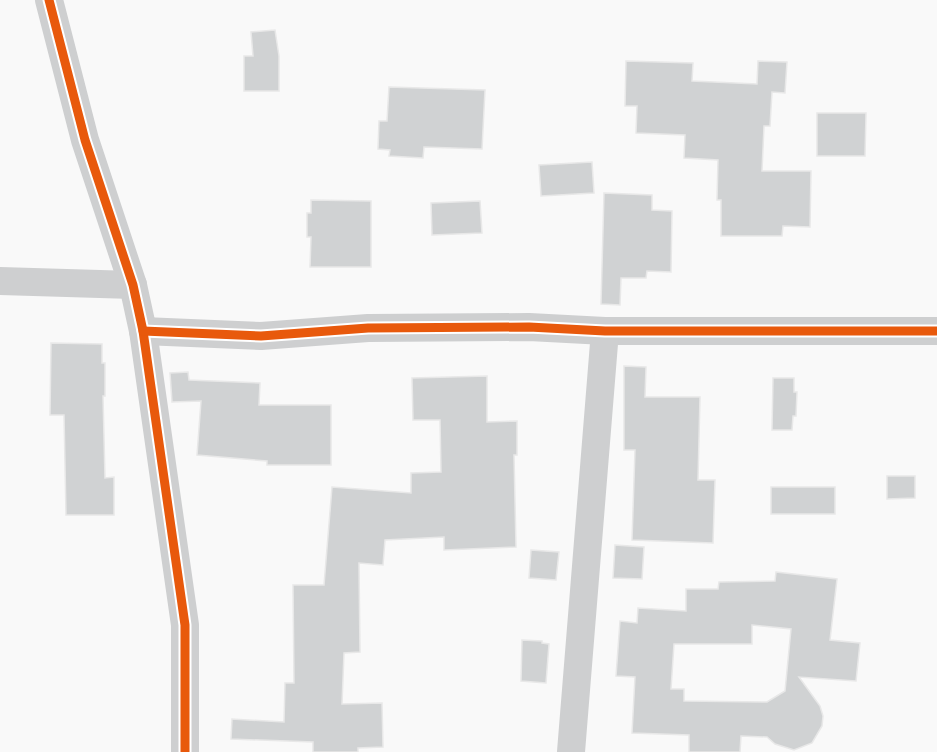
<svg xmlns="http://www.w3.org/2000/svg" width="937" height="752" font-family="Barlow,sans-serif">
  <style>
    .building { fill: #d0d2d3; stroke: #e8e8e8; stroke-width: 1.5; fill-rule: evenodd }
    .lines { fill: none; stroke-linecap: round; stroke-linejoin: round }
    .minor { stroke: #cecfd0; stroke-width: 28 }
    .cycleway-casing { stroke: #fff; stroke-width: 13 }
    .cycleway { stroke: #e8590c; stroke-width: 9 }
  </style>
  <rect width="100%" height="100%" fill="#f9f9f9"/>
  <!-- building -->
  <g class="building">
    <polygon points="275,30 279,56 279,91 244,91 244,56 253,56 251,32"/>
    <polygon points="626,61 693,63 692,81 757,84 758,61 787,62 785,93 772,92 770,126 764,126 762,171 811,171 810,227 783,226 782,236 721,236 721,200 717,200 718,160 684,158 685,135 636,133 637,106 625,106"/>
    <polygon points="389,87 485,90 482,149 424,147 423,158 389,156 390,150 378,149 379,121 387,121"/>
    <polygon points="817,113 866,113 865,156 817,156"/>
    <polygon points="592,162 594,193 541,196 539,165"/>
    <polygon points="604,193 652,195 652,210 672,211 671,272 647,271 646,278 621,278 620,305 601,304"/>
    <polygon points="311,200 371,201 371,267 310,267 311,237 307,237 307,213 311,213"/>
    <polygon points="480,201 482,233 432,235 431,203"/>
    <polygon points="51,343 102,344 102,363 105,363 105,396 103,396 105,478 114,477 114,515 66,515 64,415 50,415"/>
    <polygon points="624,366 646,367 645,397 700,397 698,480 715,480 713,543 632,540 635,450 624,450"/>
    <polygon points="188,372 189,380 260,383 259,405 331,405 331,465 267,465 267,461 197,455 201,401 172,402 170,373"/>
    <polygon points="487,376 487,422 517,421 517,455 514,455 516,547 444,550 444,537 385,540 383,565 359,563 360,652 344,653 342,704 382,703 383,747 358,748 358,752 313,752 313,742 231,739 232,719 284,722 285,683 294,683 293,585 324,585 332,487 411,493 411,473 441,472 440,420 413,420 412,378"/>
    <polygon points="773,378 794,378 794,392 797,392 796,416 793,416 792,430 772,430"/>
    <polygon points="887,476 915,476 915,498 887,499"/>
    <rect x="771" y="487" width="64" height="27"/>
    <polygon points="615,545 644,547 642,579 613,578"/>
    <polygon points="531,550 559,552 556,580 529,578"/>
    <path d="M776,572L837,579L830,640L860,643L856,681L799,677L820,706L823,716L822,726L812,743L794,750L775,744L767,737L741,736L740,752H689V735L632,733L635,677L616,676L620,621L637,623L638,608L686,611V589H718L719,582L775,581ZM752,625L791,629L785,691L767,702L684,701V689H671L674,644H752Z"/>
    <polygon points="522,640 542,641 542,643 549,644 546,683 521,681"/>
  </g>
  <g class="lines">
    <!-- minor -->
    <g class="minor">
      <polyline points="49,0 85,140 133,285 143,331 185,625 185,752"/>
      <polyline points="0,281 133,285"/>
      <polyline points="143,331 261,336 368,328 529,327 605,331 937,331"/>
      <polyline points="571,752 605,331"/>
    </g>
    <defs>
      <g id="cycleway">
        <polyline points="49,0 85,140 133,285 143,331 185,625 185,752"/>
        <polyline points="143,331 261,336 368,328 529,327 605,331 937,331"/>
      </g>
    </defs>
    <!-- cycleway casing -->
    <use href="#cycleway" class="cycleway-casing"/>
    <!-- cycleway -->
    <use href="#cycleway" class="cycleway"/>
  </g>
</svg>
